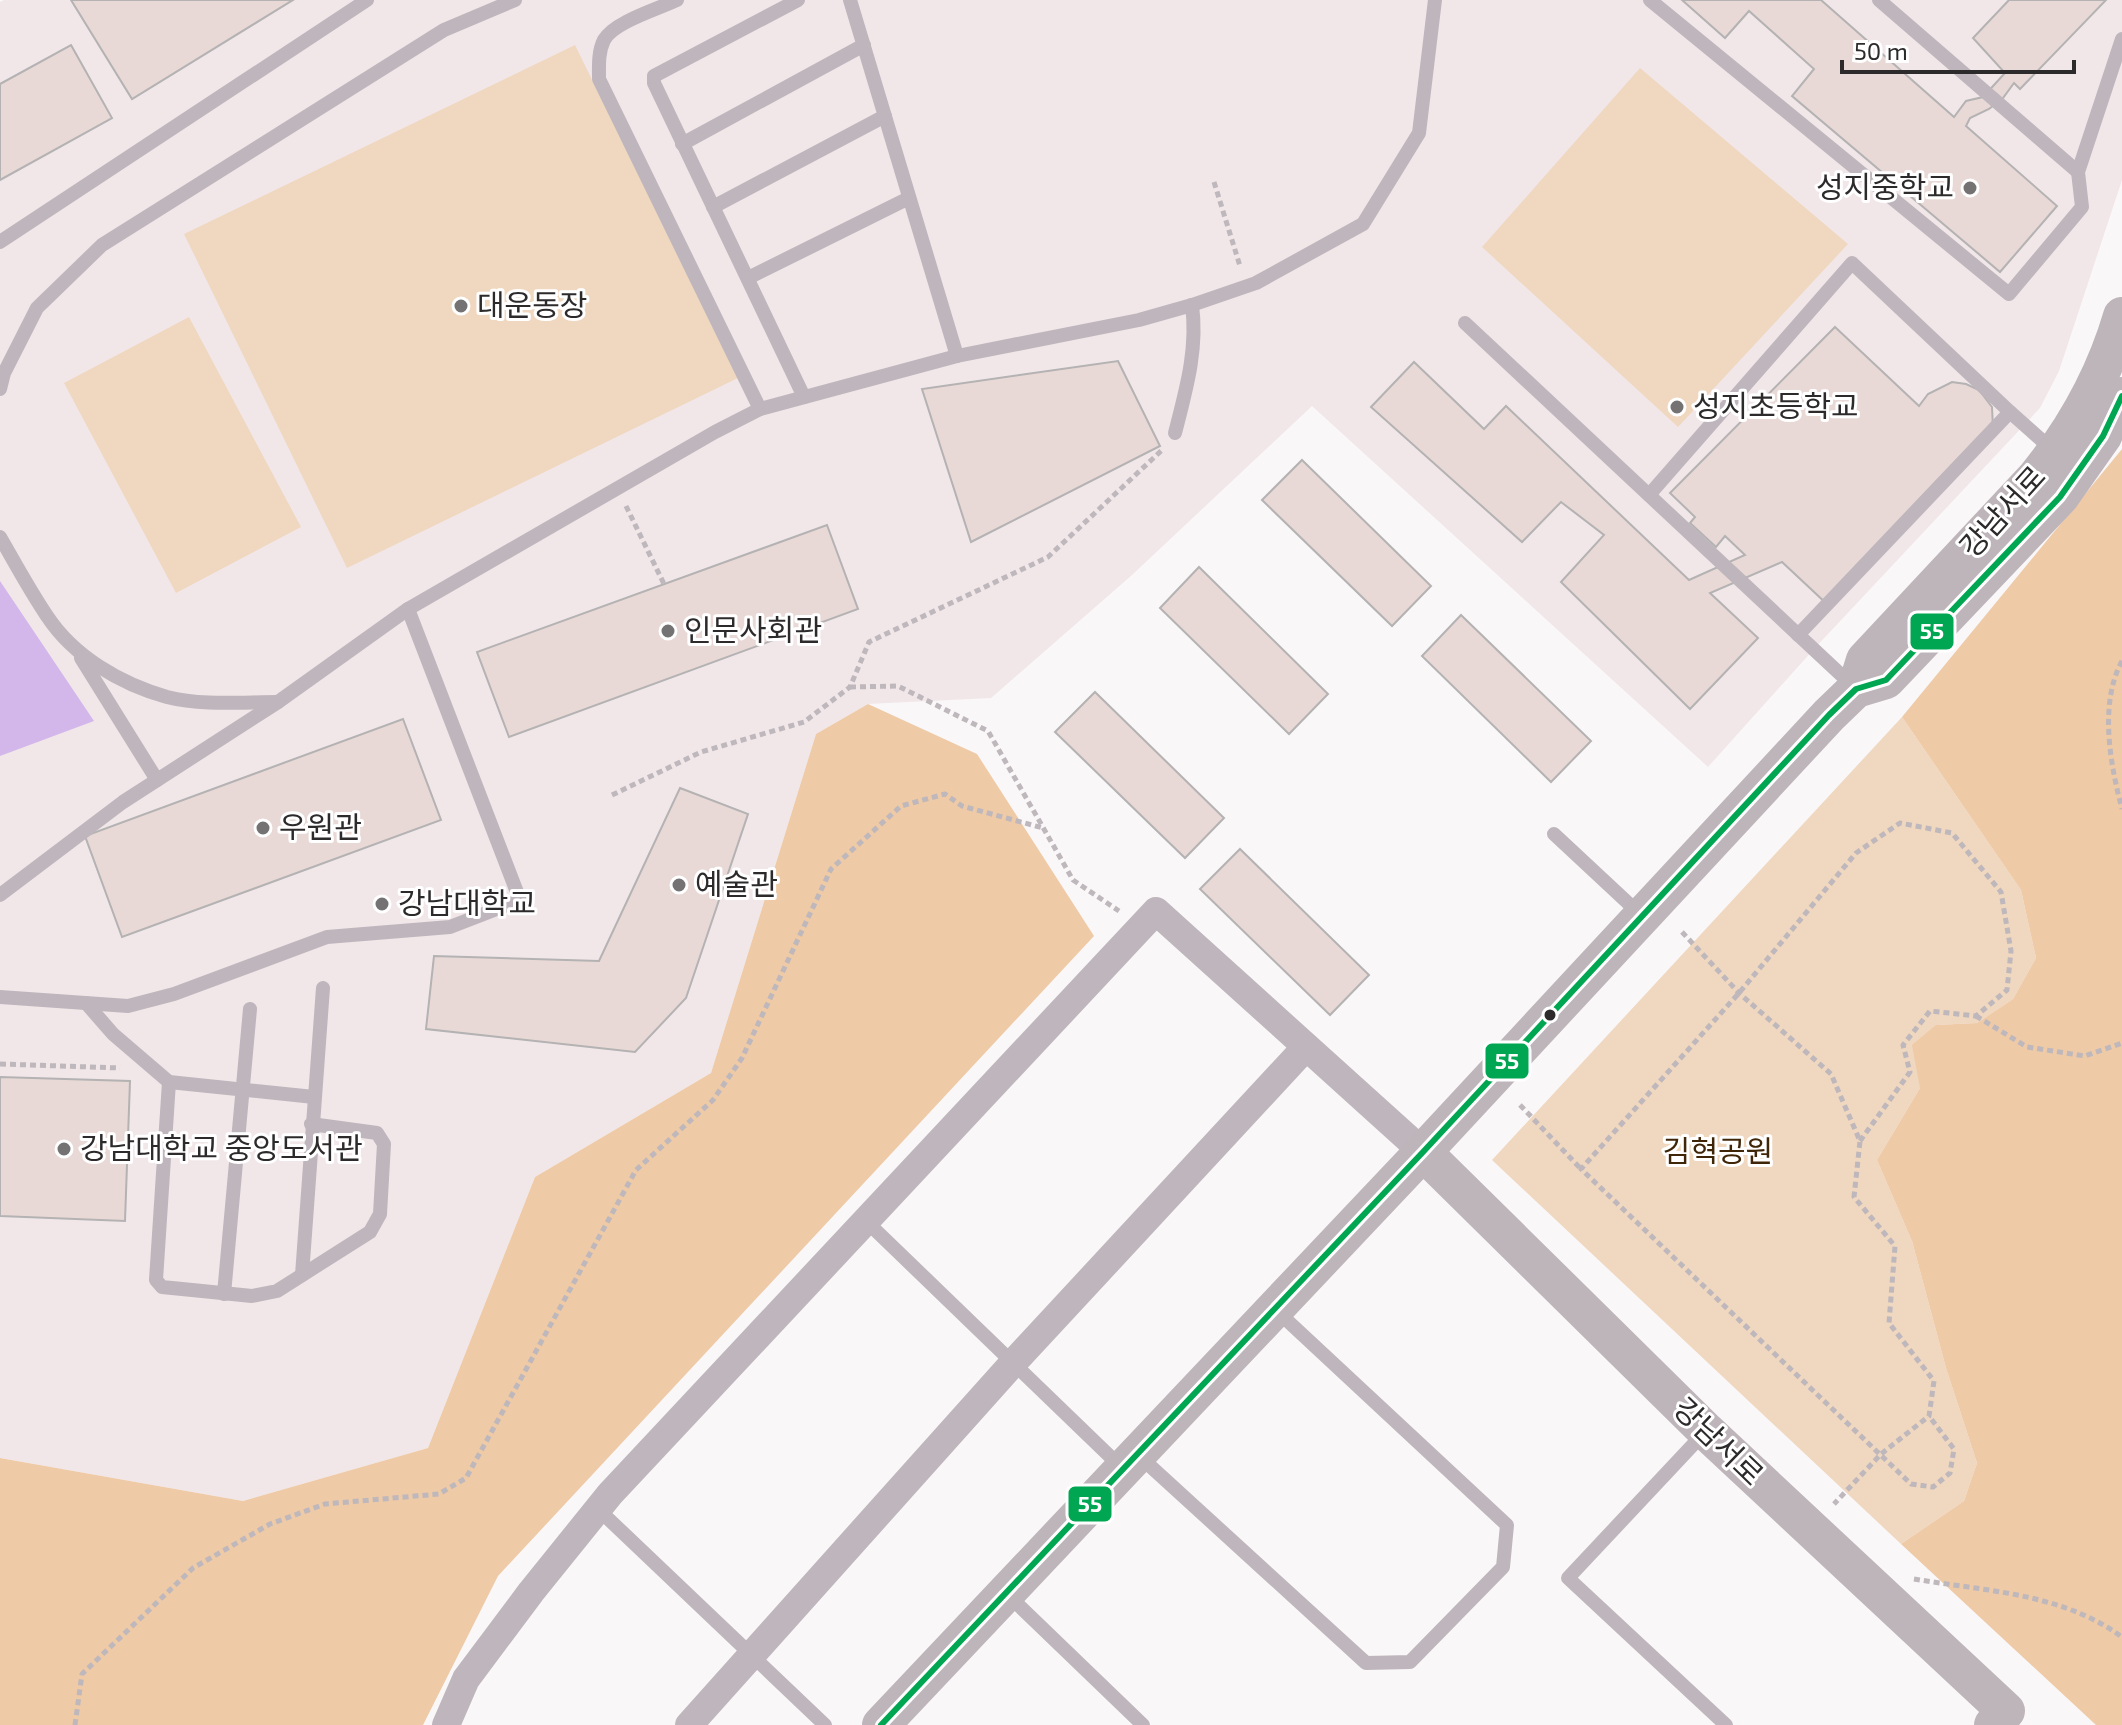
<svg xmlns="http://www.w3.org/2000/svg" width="2122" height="1725" font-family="'Exo 2','Noto Sans KR',sans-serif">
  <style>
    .built { fill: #f1e7e9 }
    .green { fill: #f0d7bf }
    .forest { fill: #eecaa6 }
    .water { fill: #d3b7eb }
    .building { fill: #e8d9d6; stroke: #b4b2b3; stroke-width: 2 }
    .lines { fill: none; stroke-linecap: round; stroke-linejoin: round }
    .path { stroke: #beb7bc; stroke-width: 5; stroke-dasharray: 6 4; stroke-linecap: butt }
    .lane { stroke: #beb6bc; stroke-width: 14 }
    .street { stroke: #beb6bc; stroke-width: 28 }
    .secondary { stroke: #beb5bb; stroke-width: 38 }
    .bus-1-casing { stroke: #fff; stroke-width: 12 }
    .bus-1 { stroke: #00a651; stroke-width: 6 }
    .poi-dot { fill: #747272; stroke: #fff; stroke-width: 3 }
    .bus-dot { fill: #2c2a2a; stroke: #fff; stroke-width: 3 }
    .labels { text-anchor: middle; stroke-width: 6; stroke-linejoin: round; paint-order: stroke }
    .poi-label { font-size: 30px; fill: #2c2a2a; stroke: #fff; text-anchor: start }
    .street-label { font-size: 30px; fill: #2c2a2a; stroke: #fff }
    .park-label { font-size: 30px; fill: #402608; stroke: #fff }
    .line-badge { stroke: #fff; stroke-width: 3 }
    .badge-label { font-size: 22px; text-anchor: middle; font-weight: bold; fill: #fff }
  </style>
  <rect width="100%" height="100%" fill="#faf7f8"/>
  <!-- built -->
  <polygon class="built" points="4,0 2122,0 2122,180 2059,371 2040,408 1814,649 1708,767 1312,406 1132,575 991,698 868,704 816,734 711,1073 535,1177 428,1448 243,1501 0,1458 0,2"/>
  <!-- green -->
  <g class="green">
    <polygon points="575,45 738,378 347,568 184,234"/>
    <polygon points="1640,68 1848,244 1678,427 1482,247"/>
    <polygon points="189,317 301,527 176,593 64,383"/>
    <polygon points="1902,717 2021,890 2036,958 2013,999 1977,1023 1936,1025 1920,1088 1877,1160 1912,1241 1946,1368 1977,1463 1964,1501 1901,1544 1492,1160"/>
  </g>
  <!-- forest -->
  <g class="forest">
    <polygon points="2122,449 2122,1725 2096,1725 1901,1544 1964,1501 1977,1463 1946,1368 1912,1241 1877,1160 1920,1088 1912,1045 1936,1025 1977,1023 2013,999 2036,958 2021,890 1902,717"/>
    <polygon points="868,704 977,754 1094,936 498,1576 423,1725 0,1725 0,1458 243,1501 428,1448 535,1177 711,1073 816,734"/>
  </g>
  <!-- water -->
  <polygon class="water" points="0,581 94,721 0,756"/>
  <!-- building -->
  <g class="building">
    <polygon points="71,0 293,0 132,99"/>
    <polygon points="1682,0 1821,0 1954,117 1966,101 1983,97 2005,73 1973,38 2009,0 2106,0 2020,89 2014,83 2003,98 1989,109 1970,118 1966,126 2057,206 2000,272 1792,96 1814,69 1749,11 1725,38"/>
    <polygon points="71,45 112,118 0,180 0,84"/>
    <polygon points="1835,327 1919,406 1928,394 1952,382 1966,384 1979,390 1992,407 1993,428 1828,605 1782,562 1710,593 1758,638 1690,709 1561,582 1604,535 1561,502 1522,542 1371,407 1414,362 1484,429 1506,406 1689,580 1745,555 1725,536 1716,547 1690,523 1695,517 1670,493"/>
    <polygon points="1118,361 1160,446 971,542 922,389"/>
    <polygon points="1302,460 1431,586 1392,626 1262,500"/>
    <polygon points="827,525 858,609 509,737 477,652"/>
    <polygon points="1199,567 1328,694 1289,734 1160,608"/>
    <polygon points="1461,615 1591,741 1551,782 1422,656"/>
    <polygon points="1095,692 1224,818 1185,858 1055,732"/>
    <polygon points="403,719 441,820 122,937 85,836"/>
    <polygon points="680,788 748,814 686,998 635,1052 426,1029 434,956 599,961"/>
    <polygon points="1240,849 1369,975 1330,1015 1200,889"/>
    <polygon points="0,1077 130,1081 125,1221 0,1216"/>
  </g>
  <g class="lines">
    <!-- path -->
    <g class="path">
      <polyline points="1214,182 1240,266"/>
      <polyline points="626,506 664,584"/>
      <path d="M2122,661C2099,703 2110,764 2122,809"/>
      <polyline points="850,687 898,686 988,731 1073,880 1119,911"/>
      <polyline points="612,795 701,752 804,722 850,687 869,642 1048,557 1162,450"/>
      <polyline points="1682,932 1739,993 1831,1074 1860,1141 1854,1197 1895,1246 1889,1323 1934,1381 1929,1416 1881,1454 1834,1504"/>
      <polyline points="1976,1016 2027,1047 2085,1056 2122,1043"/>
      <polyline points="0,1064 120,1068"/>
      <polyline points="1520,1105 1581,1169"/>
      <polyline points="1860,1141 1910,1072 1903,1045 1930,1011 1976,1016 2007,990 2011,951 2001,892 1952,833 1900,823 1856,853 1739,993 1581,1169 1911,1484 1933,1487 1950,1473 1954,1449 1929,1416"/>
      <path d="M1914,1579C1985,1591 2062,1593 2122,1637"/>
      <polyline points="75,1725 82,1674 193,1568 270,1524 325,1504 439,1494 466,1478 636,1170 713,1100 742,1058 831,869 901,806 945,794 962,806 1043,828"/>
    </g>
    <!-- lane -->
    <g class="lane">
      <path d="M677,0C658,9 614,22 604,40C598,52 599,66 599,79L760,409"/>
      <polyline points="798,0 654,76 654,83 804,397"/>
      <polyline points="850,0 957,356"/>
      <polyline points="1650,0 2009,294 2082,207 2078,172 2122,39"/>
      <polyline points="1879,0 2078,172"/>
      <polyline points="682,144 864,45"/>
      <polyline points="713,207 885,116"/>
      <polyline points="0,242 367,0"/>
      <polyline points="748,278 909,198"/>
      <polyline points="1465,323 1853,686"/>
      <polyline points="0,389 4,373 37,308 102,245 444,30 515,0"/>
      <polyline points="2010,412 2055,452"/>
      <path d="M1175,433C1186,390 1198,349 1192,305"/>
      <polyline points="1649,495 1852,263 2010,412 1798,635"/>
      <path d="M0,537C15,563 30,591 47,616C74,657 121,684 167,697C202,706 242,702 278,702"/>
      <polyline points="81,658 157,780"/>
      <polyline points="1554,834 1642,916"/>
      <polyline points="0,895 123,802 278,702 408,609 715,432 760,409 957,356 1139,320 1192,305 1256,283 1363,224 1419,133 1435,0"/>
      <polyline points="0,997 128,1006 174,994 327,937 450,927 520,900 408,609"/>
      <polyline points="86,1003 113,1034 169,1082 156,1280 162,1287 252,1296 277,1291 370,1232 380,1214 384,1144 377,1133 311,1124"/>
      <polyline points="169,1082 314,1097"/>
      <polyline points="866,1221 1122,1468"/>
      <polyline points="302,1275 323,988"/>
      <polyline points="224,1294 250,1009"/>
      <polyline points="1705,1432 1568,1578 1726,1725"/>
      <polyline points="1137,1454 1366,1663 1410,1662 1503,1567 1507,1525 1277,1311"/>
      <polyline points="598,1509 825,1725"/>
      <polyline points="1008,1595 1143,1725"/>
    </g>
    <!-- street -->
    <g class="street">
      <polyline points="446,1725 466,1679 531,1592 610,1494 1156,911 1423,1152"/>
      <polyline points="689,1725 1014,1362 1306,1047"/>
    </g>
    <!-- secondary -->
    <g class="secondary">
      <path d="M1856,689L1865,660L2036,477C2074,430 2105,374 2122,316"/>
      <polyline points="1423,1152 1706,1431 2006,1711 1993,1725"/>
      <polyline points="881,1725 1423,1152 1829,715 1856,689 1886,680 2060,497 2103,436 2122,396"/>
    </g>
    <defs>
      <polyline id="bus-1" points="881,1725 1423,1152 1829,715 1856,689 1886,680 2060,497 2103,436 2122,396"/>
    </defs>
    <!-- bus-1 casing -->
    <use href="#bus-1" class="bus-1-casing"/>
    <!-- bus-1 -->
    <use href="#bus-1" class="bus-1"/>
  </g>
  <!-- markers -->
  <g class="poi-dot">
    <circle cx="1970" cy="188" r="8"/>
    <circle cx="461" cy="306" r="8"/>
    <circle cx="1677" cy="407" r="8"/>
    <circle cx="668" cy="631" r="8"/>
    <circle cx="263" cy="828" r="8"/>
    <circle cx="679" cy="885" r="8"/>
    <circle cx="382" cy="904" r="8"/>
    <circle cx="64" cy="1149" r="8"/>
  </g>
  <circle class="bus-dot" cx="1550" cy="1015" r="7"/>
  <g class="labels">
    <!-- poi labels -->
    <g class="poi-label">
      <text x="1954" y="198" text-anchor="end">성지중학교</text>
      <text x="477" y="316">대운동장</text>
      <text x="1693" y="417">성지초등학교</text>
      <text x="684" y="641">인문사회관</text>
      <text x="279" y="838">우원관</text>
      <text x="695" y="895">예술관</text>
      <text x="398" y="914">강남대학교</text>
      <text x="80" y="1159">강남대학교 중앙도서관</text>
    </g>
    <!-- street labels -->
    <g class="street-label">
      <text transform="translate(2003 512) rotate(-48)" y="10">강남서로</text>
      <text transform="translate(1718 1442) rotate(44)" y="10">강남서로</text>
    </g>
    <!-- park labels -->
    <g class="park-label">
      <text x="1718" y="1162">김혁공원</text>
    </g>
  </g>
  <g class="line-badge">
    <rect x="1909" y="612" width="46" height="39" rx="8" fill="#00a651"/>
    <rect x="1484" y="1042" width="46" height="38" rx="8" fill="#00a651"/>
    <rect x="1067" y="1485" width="46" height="38" rx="8" fill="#00a651"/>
  </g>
  <g class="badge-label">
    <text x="1932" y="639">55</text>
    <text x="1507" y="1069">55</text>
    <text x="1090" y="1512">55</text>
  </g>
  <!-- scale -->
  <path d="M1842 60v12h232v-12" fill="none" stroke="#2c2a2a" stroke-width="4"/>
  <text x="1854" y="60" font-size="24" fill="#2c2a2a" stroke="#ffffff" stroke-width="6" paint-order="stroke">50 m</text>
</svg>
